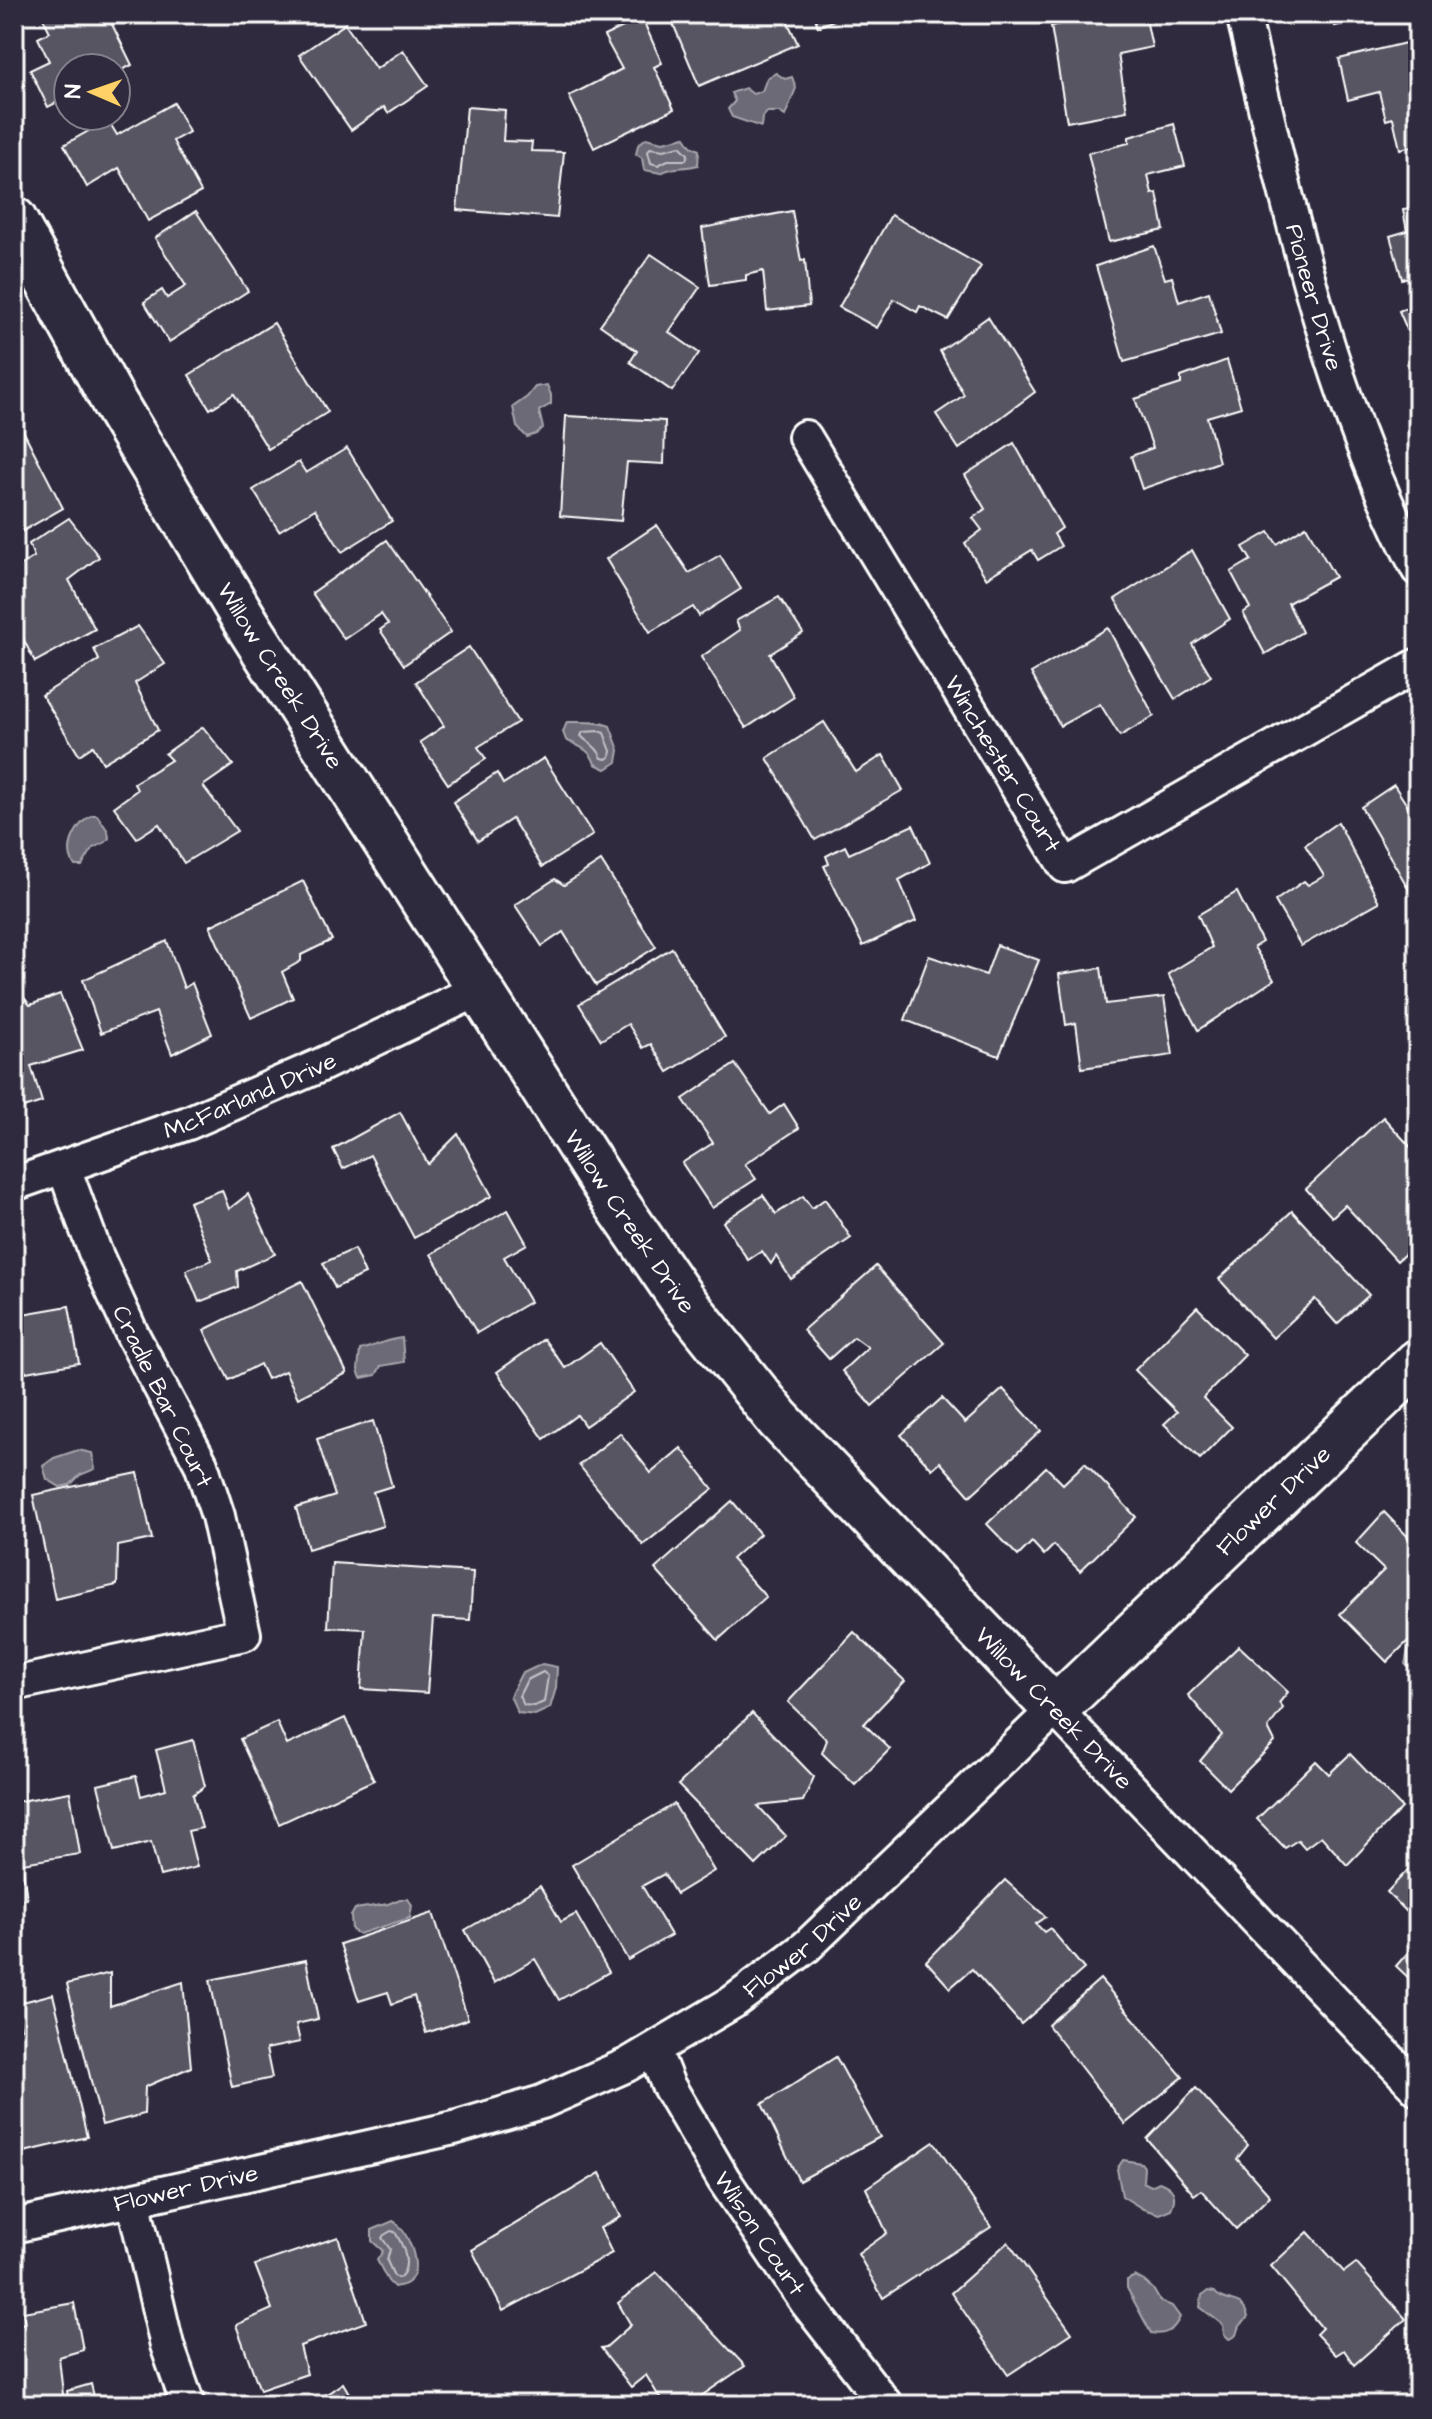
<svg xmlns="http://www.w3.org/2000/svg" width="1432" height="2419" font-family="'Architects Daughter',sans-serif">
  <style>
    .water { fill: #6d6a77; stroke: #a7a6ad; stroke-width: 2 }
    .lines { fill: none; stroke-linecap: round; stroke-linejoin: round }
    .shore { stroke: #c5c3c9; stroke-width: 2 }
    .building { fill: #595564; stroke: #fff; stroke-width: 2 }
    .street-casing { stroke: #fff; stroke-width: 38 }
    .secondary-casing { stroke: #fff; stroke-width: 50 }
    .street { stroke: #2f2a3d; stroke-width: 32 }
    .secondary { stroke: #2f2a3d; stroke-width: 44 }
    .labels { text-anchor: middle; stroke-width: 8; stroke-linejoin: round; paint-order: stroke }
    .street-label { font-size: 24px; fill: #fff; stroke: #2f2a3d }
  </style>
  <rect width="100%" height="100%" fill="#2f2a3d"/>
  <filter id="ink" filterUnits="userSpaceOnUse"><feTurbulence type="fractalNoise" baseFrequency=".0125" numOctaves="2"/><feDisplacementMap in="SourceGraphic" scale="16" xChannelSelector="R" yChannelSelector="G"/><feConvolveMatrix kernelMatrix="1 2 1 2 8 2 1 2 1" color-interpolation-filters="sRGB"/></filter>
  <g filter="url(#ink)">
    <!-- water -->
    <g class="water">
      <polygon points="776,73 785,79 792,77 796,88 785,116 779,112 767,112 762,118 761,127 732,117 728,109 735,101 731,93 745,88 753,94 762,91 767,78"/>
      <path d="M685,137L691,146L699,150L698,165C685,169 672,166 661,173L644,170L642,158L636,154L638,145L646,138L663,142Z"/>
      <polygon points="547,385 551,395 551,404 539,411 543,428 536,434 527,437 517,427 513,407 527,397 535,387"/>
      <path d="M567,722C581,722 598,721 610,726L619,750L617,762L606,769L595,764C590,749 580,747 566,740L563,732Z"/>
      <path d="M92,815H97L108,831L109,838L106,842L93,848L82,866H75C63,849 75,825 92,815Z"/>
      <path d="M402,1338L404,1362L381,1366L376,1375L361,1378L358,1370L360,1350C375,1346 387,1339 402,1338Z"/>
      <polygon points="78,1450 92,1453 95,1469 80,1475 70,1485 60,1487 47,1479 43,1466 54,1458"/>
      <polygon points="1418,1646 1418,1682 1413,1671 1405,1664 1408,1650"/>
      <polygon points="542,1664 557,1667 556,1688 550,1708 535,1715 518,1713 510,1696 521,1674"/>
      <polygon points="400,1899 408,1899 412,1905 410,1918 359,1934 352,1930 351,1916 355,1909 388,1904"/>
      <path d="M1123,2160L1141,2163L1144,2167L1143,2182L1151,2186L1159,2182C1173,2187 1178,2195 1171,2209L1159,2214L1143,2209L1122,2196L1117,2169Z"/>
      <path d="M393,2221C407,2228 422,2265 411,2279C408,2285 400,2286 394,2287L388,2281L377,2260L383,2251L372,2241V2230Z"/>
      <path d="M1135,2276L1144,2281L1153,2289L1160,2301L1172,2306L1180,2317C1174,2330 1166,2336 1151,2333L1127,2288V2280Z"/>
      <path d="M1208,2291C1222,2293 1209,2290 1221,2297C1234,2304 1243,2299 1248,2317C1246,2320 1241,2323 1239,2326C1236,2333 1238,2337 1229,2339L1224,2334L1223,2325L1200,2307L1202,2295Z"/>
    </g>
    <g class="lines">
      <!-- shore -->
      <g class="shore">
        <polygon points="680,146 688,154 686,160 668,160 658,165 651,163 648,152 650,148 664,150"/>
        <path d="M599,731L604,733L611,751L610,757L606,759L602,758C597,746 589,744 581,736L583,732Z"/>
        <polygon points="543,1672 548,1676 544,1702 534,1706 524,1705 519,1696 527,1680"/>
        <path d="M391,2231L395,2232C403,2245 413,2267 399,2278L394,2276L387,2261L390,2249L382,2238L384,2235Z"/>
      </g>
    </g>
    <!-- building -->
    <g class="building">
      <polygon points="41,14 107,14 132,65 116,73 116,68 68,68 68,97 48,107 30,70 49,61 38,38 50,32"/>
      <polygon points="669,14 784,14 798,44 699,86"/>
      <polygon points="814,14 847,14 818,27"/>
      <polygon points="868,14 894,14 873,23"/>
      <polygon points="1104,14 1145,14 1152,47 1118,54 1127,111 1067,122 1051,26"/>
      <polygon points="1333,14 1384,14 1384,15 1335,26"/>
      <polygon points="642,18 662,63 654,67 674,109 594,148 569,96 622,69 604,36"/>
      <polygon points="345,24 376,69 403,50 428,86 388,113 384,107 351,130 299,55"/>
      <polygon points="1418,40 1418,145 1400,149 1393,118 1386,120 1379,92 1348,100 1339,59"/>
      <polygon points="174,103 189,132 173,141 201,192 148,221 119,168 87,187 64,145 108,120 117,135"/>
      <polygon points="467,107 505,110 503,141 532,142 531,151 564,152 557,218 457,210"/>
      <polygon points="1174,124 1185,166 1148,175 1152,194 1157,193 1164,230 1109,242 1088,153 1129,143 1129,137"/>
      <polygon points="1418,207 1418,274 1402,279 1390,236 1407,231 1403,210"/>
      <polygon points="196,211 248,291 169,342 144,302 162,290 167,298 186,286 155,238"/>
      <polygon points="792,211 801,261 805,260 809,306 767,311 763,271 746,275 746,280 710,285 702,228"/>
      <polygon points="891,215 981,266 948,320 920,306 917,312 894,299 877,328 839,307"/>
      <polygon points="1154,246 1165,279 1172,277 1179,302 1209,292 1221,334 1124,362 1096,266"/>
      <polygon points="651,254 700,287 669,332 699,353 672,391 630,362 637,351 600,325"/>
      <polygon points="1418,302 1418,349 1416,350 1399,311"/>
      <polygon points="988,317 1035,392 959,449 936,414 964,395 940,351"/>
      <polygon points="274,323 328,412 268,449 234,394 210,409 189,375"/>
      <polygon points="1227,360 1241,407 1207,417 1219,462 1142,489 1131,456 1153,448 1135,399 1181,384 1181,377"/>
      <polygon points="14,413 63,508 14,536"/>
      <polygon points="566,416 665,421 664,464 627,462 621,521 560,516"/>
      <polygon points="1014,443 1062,528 1054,534 1061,546 1038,560 1032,550 986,578 965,543 982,530 973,518 985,509 965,475"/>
      <polygon points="347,448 392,521 342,552 315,509 279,531 253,490 299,462 306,473"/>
      <polygon points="69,518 99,557 69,580 95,629 35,662 14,621 14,569 34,557 29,544"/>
      <polygon points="657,525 689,573 720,555 741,589 699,616 693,607 650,632 606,559"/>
      <polygon points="1306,526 1335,577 1288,603 1302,632 1265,654 1243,613 1250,608 1231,572 1251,560 1243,547 1269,532 1277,544"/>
      <polygon points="387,540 451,632 404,665 380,630 388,624 381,614 344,639 312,593"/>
      <polygon points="1192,550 1230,619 1192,644 1211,676 1175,699 1115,599"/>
      <polygon points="779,597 803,633 770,654 794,697 746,728 701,657 740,630 736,621"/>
      <polygon points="138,626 165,664 135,683 158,730 103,763 93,746 79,755 42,695 99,660 94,649"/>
      <polygon points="1108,628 1154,716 1120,736 1100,704 1060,726 1031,673"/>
      <polygon points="469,647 518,722 478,747 486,759 448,784 420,742 444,726 416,682"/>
      <polygon points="824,722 856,772 883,755 903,790 815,840 767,758"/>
      <polygon points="203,727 233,765 203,786 237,831 184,863 159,824 137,838 114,807 137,790 134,783 171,760 165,754"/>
      <polygon points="544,758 593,835 542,867 512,819 478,841 453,802 497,773 503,784"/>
      <polygon points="1394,785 1414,816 1418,814 1418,889 1411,893 1361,807"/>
      <polygon points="1338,822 1379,902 1301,946 1275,901 1304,881 1308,885 1324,876 1305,845"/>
      <polygon points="913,825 930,863 899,880 916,921 863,946 824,866 829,864 826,856 845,846 849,854"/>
      <polygon points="601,861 656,947 596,985 563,932 542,946 515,905 555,879 564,885"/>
      <polygon points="303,881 332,940 301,955 301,961 282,972 293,998 251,1018 210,926"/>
      <polygon points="1237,892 1262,942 1254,947 1274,980 1198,1030 1168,974 1212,947 1198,915"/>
      <polygon points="167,941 184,988 192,983 212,1034 172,1054 156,1012 101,1033 83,980"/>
      <polygon points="997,945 1039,960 999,1056 905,1020 929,956 986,975"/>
      <polygon points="672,948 725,1037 668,1072 651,1044 643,1048 628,1024 601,1040 579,1004"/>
      <polygon points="1101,968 1106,1004 1164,997 1173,1055 1082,1068 1076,1023 1066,1025 1059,974"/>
      <polygon points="20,993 30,1005 60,994 83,1050 31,1066 42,1102 14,1111 14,996"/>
      <polygon points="735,1064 770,1114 784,1104 799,1128 745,1164 756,1179 712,1208 682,1163 713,1143 683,1099"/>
      <polygon points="400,1112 428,1164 458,1134 492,1196 414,1238 370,1155 343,1169 333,1149"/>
      <polygon points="1383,1117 1418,1155 1418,1194 1410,1202 1418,1210 1418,1242 1397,1261 1345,1205 1332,1217 1306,1189"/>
      <polygon points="222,1190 229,1209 248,1194 275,1254 237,1271 238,1287 199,1302 186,1270 212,1260 189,1202"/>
      <polygon points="763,1195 776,1214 803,1196 812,1208 825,1199 851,1238 791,1279 776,1256 771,1264 762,1251 748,1260 723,1222"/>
      <polygon points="508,1210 527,1244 504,1257 530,1302 477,1333 431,1254"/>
      <polygon points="1292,1211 1369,1295 1337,1324 1315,1299 1273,1338 1219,1279"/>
      <polygon points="354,1249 365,1274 335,1288 323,1263"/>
      <polygon points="876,1266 944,1343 872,1406 842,1371 868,1347 854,1337 829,1359 803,1330"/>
      <polygon points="302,1281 347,1373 298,1398 285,1371 267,1379 260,1364 229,1380 204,1330"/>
      <polygon points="69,1306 79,1363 14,1374 14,1310 17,1315"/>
      <polygon points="1197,1307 1245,1355 1203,1398 1232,1427 1200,1459 1164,1424 1177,1412 1135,1370"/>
      <polygon points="544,1339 565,1368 600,1343 634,1392 585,1426 577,1415 544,1439 497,1372"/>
      <polygon points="1003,1389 1041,1431 970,1496 940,1462 932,1469 901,1435 942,1398 965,1423"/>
      <polygon points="373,1421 392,1486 373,1492 383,1526 308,1549 296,1508 335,1496 317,1439"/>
      <polygon points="620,1433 651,1473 681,1448 713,1489 643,1545 579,1465"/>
      <polygon points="1085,1463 1136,1517 1080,1571 1054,1545 1044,1555 1032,1542 1018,1556 987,1524 1046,1467 1063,1484"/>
      <polygon points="138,1473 152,1539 118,1546 117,1585 55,1599 33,1495"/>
      <polygon points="732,1501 760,1534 732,1559 766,1597 718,1640 655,1569"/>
      <polygon points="1384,1512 1418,1547 1414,1557 1418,1560 1418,1631 1387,1662 1340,1614 1384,1570 1356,1543"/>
      <polygon points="332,1563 473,1572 470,1620 433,1618 427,1693 361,1689 365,1629 328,1627"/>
      <polygon points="854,1632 905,1681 864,1724 890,1749 855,1785 822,1753 827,1740 788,1702"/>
      <polygon points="1239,1646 1288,1692 1279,1703 1283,1708 1268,1728 1275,1742 1228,1789 1200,1761 1222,1735 1188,1695"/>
      <polygon points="752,1713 814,1777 803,1801 758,1806 786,1836 756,1865 678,1785"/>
      <polygon points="345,1718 374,1780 279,1824 240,1739 277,1722 287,1745"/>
      <polygon points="193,1740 205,1786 193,1795 202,1828 188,1831 197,1867 160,1876 151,1842 114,1851 98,1785 136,1776 141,1796 166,1789 156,1750"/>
      <polygon points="1350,1754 1402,1808 1347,1865 1321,1836 1305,1848 1298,1840 1285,1848 1257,1819 1316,1761 1329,1774"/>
      <polygon points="70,1792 80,1854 22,1863 27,1899 14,1901 14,1793 15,1802"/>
      <polygon points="674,1804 714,1871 676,1894 664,1874 642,1886 671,1935 628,1960 572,1865"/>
      <polygon points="1418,1859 1418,1923 1387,1892"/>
      <polygon points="1005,1880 1046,1917 1036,1924 1044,1932 1050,1928 1084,1969 1021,2024 972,1969 950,1988 926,1961"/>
      <polygon points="540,1886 561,1922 576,1914 609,1972 559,2000 535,1959 494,1983 465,1930"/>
      <polygon points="433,1913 468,2019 426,2033 414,1996 392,2004 388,1992 359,2001 340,1944"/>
      <polygon points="1418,1941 1418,1987 1396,1966"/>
      <polygon points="306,1960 318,2019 296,2024 300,2042 266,2049 272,2078 232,2087 210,1980"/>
      <polygon points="110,1973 110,2006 183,1982 191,2067 145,2087 144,2114 102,2125 67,1984"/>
      <polygon points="1100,1979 1183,2077 1125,2124 1048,2025"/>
      <polygon points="53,1994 87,2137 24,2152 14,2109 14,2030 21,2028 15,2004"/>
      <polygon points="836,2057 880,2137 799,2181 762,2104"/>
      <polygon points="1196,2088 1248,2145 1237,2159 1270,2196 1236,2229 1201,2190 1194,2195 1147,2139"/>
      <polygon points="934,2142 991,2227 883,2298 858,2254 887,2233 866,2188"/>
      <polygon points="600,2173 621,2217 600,2228 612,2253 503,2311 472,2250"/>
      <polygon points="1308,2232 1344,2272 1356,2263 1406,2319 1354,2365 1344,2350 1336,2355 1316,2334 1322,2328 1271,2266"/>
      <polygon points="338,2237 366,2322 300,2346 307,2374 260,2390 236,2325 272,2309 255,2265"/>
      <polygon points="1008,2242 1072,2333 1008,2375 951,2293"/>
      <polygon points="657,2272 745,2366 688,2405 664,2405 646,2375 631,2387 601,2348 606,2347 631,2325 618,2303"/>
      <polygon points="74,2303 83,2350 59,2357 64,2404 21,2405 20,2399 14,2400 14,2326 25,2323 23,2312"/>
      <polygon points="1418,2339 1418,2360 1407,2348"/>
      <polygon points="343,2383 356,2405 311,2405"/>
      <polygon points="91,2384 96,2405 69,2405 67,2391"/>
    </g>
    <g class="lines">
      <defs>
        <g id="street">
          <path id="s1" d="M1243,14C1288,203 1328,395 1418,569"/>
          <path id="s2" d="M805,437L1065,866L1418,665"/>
          <path id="s3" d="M14,1184L188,1123L321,1065L480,989"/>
          <polyline points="14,1684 244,1634 218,1516 201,1464 132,1334 95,1252 64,1168"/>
          <path id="s4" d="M654,2050L668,2085L724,2180L807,2303L886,2405"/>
          <polyline points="133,2200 167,2345 188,2405"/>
          <path id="s5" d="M14,2226L454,2128L542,2102L627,2065L733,2002L806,1947L1055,1709L1418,2089"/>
        </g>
        <g id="secondary">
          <path id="s6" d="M14,220L115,404L249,627L612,1197L682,1299L778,1419L1055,1709L1418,1362"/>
        </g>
      </defs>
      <!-- street casing -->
      <use href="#street" class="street-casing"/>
      <!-- secondary casing -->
      <use href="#secondary" class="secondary-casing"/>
      <!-- street -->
      <use href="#street" class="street"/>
      <!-- secondary -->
      <use href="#secondary" class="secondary"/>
    </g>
  </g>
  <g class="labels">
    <!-- street labels -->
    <g class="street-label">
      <text dy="8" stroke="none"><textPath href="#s1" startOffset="292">Pioneer Drive</textPath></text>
      <text dy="8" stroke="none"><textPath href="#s6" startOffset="528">Willow Creek Drive</textPath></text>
      <text dy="8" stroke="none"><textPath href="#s2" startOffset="382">Winchester Court</textPath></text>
      <text dy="8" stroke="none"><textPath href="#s3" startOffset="252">McFarland Drive</textPath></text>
      <text dy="8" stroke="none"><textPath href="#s6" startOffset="1176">Willow Creek Drive</textPath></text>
      <text transform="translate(163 1396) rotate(64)" y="8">Cradle Bar Court</text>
      <text dy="8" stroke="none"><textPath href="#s6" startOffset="2126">Flower Drive</textPath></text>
      <text transform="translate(1054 1708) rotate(46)" y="8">Willow Creek Drive</text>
      <text dy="8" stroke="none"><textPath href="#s5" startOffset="848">Flower Drive</textPath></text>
      <text dy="8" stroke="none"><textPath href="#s5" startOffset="176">Flower Drive</textPath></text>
      <text dy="8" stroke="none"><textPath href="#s4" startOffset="212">Wilson Court</textPath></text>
    </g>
  </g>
  <!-- margin -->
  <rect width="1432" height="2419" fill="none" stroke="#2f2a3d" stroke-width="48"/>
  <rect x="24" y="24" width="1384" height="2371" fill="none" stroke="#fff" stroke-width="3" filter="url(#ink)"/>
  <!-- north arrow -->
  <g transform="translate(92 92) rotate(272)"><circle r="38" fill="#2f2a3d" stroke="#827f8b" stroke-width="2"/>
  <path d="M0-6L14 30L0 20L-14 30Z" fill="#ffd166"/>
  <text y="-12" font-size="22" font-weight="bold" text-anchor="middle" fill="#ffffff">N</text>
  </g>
</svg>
